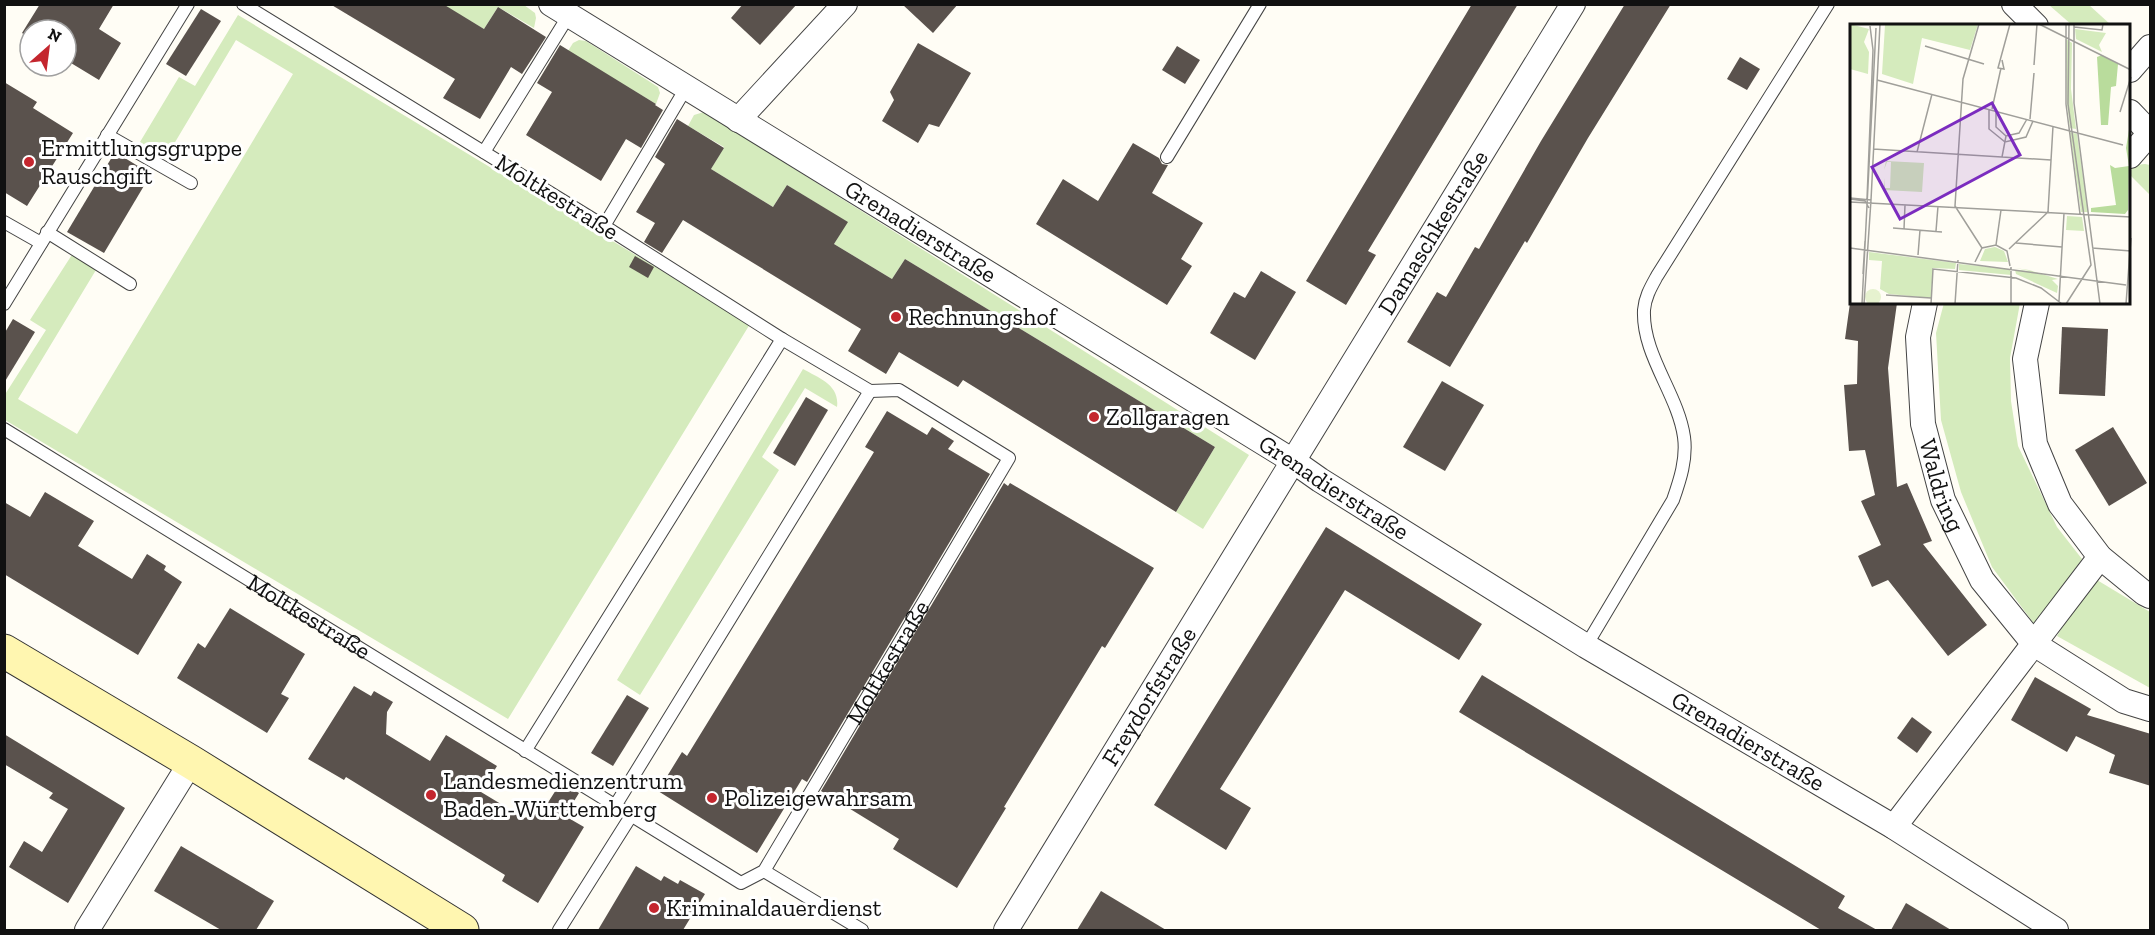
<svg xmlns="http://www.w3.org/2000/svg" width="2155" height="935" font-family="'Zilla Slab',serif">
  <style>
    .green { fill: #d5ebbd }
    .building { fill: #5a524d }
    .lines { fill: none; stroke-linecap: round; stroke-linejoin: round }
    .service-casing { stroke: #444; stroke-width: 14 }
    .minor-casing { stroke: #444; stroke-width: 26 }
    .secondary-casing { stroke: #333; stroke-width: 35 }
    .service { stroke: #fff; stroke-width: 12 }
    .minor { stroke: #fff; stroke-width: 24 }
    .secondary { stroke: #fff6b0; stroke-width: 33 }
    .poi-dot { fill: #c4262e; stroke: #fff; stroke-width: 2 }
    .labels { text-anchor: middle; stroke-width: 6; stroke-linejoin: round; paint-order: stroke }
    .poi-label { font-size: 24px; fill: #111; stroke: #fff; text-anchor: start }
    .street-label { font-size: 24px; fill: #111; stroke: #fff }
    .inset-road { fill: none; stroke: #a09f9a; stroke-width: 1.5 }
    .view { fill: #7b2cbf; fill-opacity: 0.15; stroke: #7b2cbf; stroke-width: 3 }
    .inset-edge { fill: none; stroke: #111; stroke-width: 3 }
  </style>
  <rect width="100%" height="100%" fill="#fffdf5"/>
  <!-- green -->
  <g class="green">
    <polygon points="443,5 524,5 535,13 536,18 534,28 498,7 484,29"/>
    <polygon points="2049,5 2089,5 2111,25 2072,25"/>
    <polygon points="238,15 750,324 508,719 5,420 4,396 46,330 30,320 75,250 99,265 18,399 77,434 293,74 236,40 165,159 140,142 179,77 195,86"/>
    <polygon points="579,40 586,41 658,87 660,93 656,104 568,51 573,43"/>
    <polygon points="704,112 1249,455 1203,529 1176,512 1215,447 905,259 892,279 834,244 847,222 787,185 773,207 711,169 724,147 688,126 694,115"/>
    <polygon points="2145,164 2150,165 2150,195 2130,175 2130,171 2135,165"/>
    <polygon points="1944,303 2020,303 2010,358 2011,401 2018,446 2057,527 2082,559 2035,625 1992,567 1961,492 1941,420 1936,333"/>
    <path d="M803,369C819,378 840,385 837,407L805,388L762,457L779,470L640,695L617,680Z"/>
    <polygon points="2092,577 2150,612 2150,688 2057,636"/>
  </g>
  <!-- building -->
  <g class="building">
    <polygon points="40,4 114,4 99,29 121,43 99,80 66,60 66,30 30,30 30,38 22,33"/>
    <polygon points="330,4 443,4 484,29 498,7 546,37 522,74 511,67 480,119 443,98 455,79"/>
    <polygon points="743,4 797,4 760,45 731,18"/>
    <polygon points="902,4 958,4 933,33"/>
    <polygon points="1472,4 1518,4 1368,251 1376,255 1346,305 1306,281"/>
    <polygon points="1625,4 1671,4 1588,138 1527,243 1525,241 1450,367 1407,342 1437,292 1446,297 1475,247 1479,249 1541,141"/>
    <polygon points="201,9 221,21 186,76 166,64"/>
    <polygon points="918,43 971,73 939,127 929,124 918,143 882,121 894,100 890,92"/>
    <polygon points="560,45 656,104 655,105 663,110 641,148 626,139 601,181 526,135 552,92 537,83"/>
    <polygon points="1177,46 1200,60 1185,84 1162,70"/>
    <polygon points="1740,57 1760,69 1747,90 1727,79"/>
    <polygon points="4,82 37,102 33,108 73,133 27,206 4,192"/>
    <polygon points="677,119 724,148 711,169 773,207 787,185 848,222 834,244 892,279 905,259 1215,447 1176,512 963,380 958,387 899,352 886,374 848,351 861,329 683,220 662,253 644,242 655,223 636,212 665,164 655,157"/>
    <polygon points="1133,143 1159,158 1162,164 1168,165 1152,193 1203,223 1181,259 1192,266 1167,305 1036,224 1063,179 1098,201"/>
    <polygon points="115,152 151,174 104,253 67,232"/>
    <polygon points="635,256 654,267 648,278 629,267"/>
    <polygon points="1261,271 1296,292 1255,360 1210,333 1234,292 1245,298"/>
    <polygon points="1850,303 1897,303 1888,368 1897,487 1907,483 1932,541 1923,544 1987,625 1948,656 1888,580 1872,587 1858,556 1881,545 1861,501 1875,495 1865,450 1849,451 1844,385 1857,384 1858,341 1845,339"/>
    <polygon points="13,319 35,332 4,383 4,334"/>
    <polygon points="2062,327 2108,329 2105,396 2059,394"/>
    <polygon points="1442,381 1484,405 1445,471 1403,447"/>
    <polygon points="806,397 828,410 795,466 773,453"/>
    <polygon points="887,411 927,435 932,427 954,441 948,449 990,474 807,782 802,779 757,853 658,791 682,752 687,756 874,452 865,447"/>
    <polygon points="2113,427 2147,483 2109,506 2075,450"/>
    <polygon points="1004,483 1008,486 1010,483 1154,568 1105,648 1102,646 1004,807 1006,808 957,888 893,849 899,839 821,791"/>
    <polygon points="45,492 94,521 78,546 132,579 147,554 166,566 164,570 182,582 138,655 4,574 4,502 30,517"/>
    <polygon points="1326,527 1482,624 1459,660 1345,590 1220,789 1251,808 1226,850 1154,805"/>
    <polygon points="230,608 305,654 281,694 289,698 267,733 177,678 198,643 205,648"/>
    <polygon points="1482,675 1845,896 1838,908 1877,930 1821,930 1459,712"/>
    <polygon points="2035,677 2091,709 2087,715 2151,734 2151,786 2109,773 2115,755 2076,736 2067,752 2011,720"/>
    <polygon points="354,686 371,696 374,691 393,702 387,712 386,734 430,761 446,735 497,766 481,792 524,818 542,812 561,782 579,793 565,816 584,827 538,903 502,881 505,875 346,777 344,780 308,759"/>
    <polygon points="627,695 649,708 613,766 591,753"/>
    <polygon points="1912,717 1932,732 1917,753 1897,738"/>
    <polygon points="4,734 125,808 68,903 9,867 24,841 42,852 68,809 49,798 53,793 4,764"/>
    <polygon points="181,846 274,901 256,930 221,930 154,891"/>
    <polygon points="636,866 661,881 664,876 678,884 680,880 705,894 683,930 598,930"/>
    <polygon points="1101,891 1166,930 1077,930"/>
    <polygon points="1906,903 1951,930 1891,930"/>
  </g>
  <g class="lines">
    <defs>
      <g id="service">
        <polyline points="107,135 191,183"/>
        <polyline points="484,152 569,15"/>
        <polyline points="1167,157 1260,4"/>
        <polyline points="4,222 41,243"/>
        <polyline points="604,226 686,88"/>
        <polyline points="47,232 130,284"/>
        <polyline points="4,304 188,4"/>
        <path id="s1" d="M4,429L741,883L764,871L1009,458L899,390L870,391L782,339L604,226L243,4"/>
        <path d="M1586,646L1673,500C1680,480 1687,459 1684,437C1678,394 1642,355 1644,310C1645,297 1651,287 1657,276L1828,4"/>
        <polyline points="525,751 782,339"/>
        <polyline points="615,806 870,391"/>
        <polyline points="764,871 862,930"/>
        <polyline points="559,930 631,816"/>
      </g>
      <g id="minor">
        <path id="s2" d="M551,4L1293,461L1320,480L1586,646L1894,827L2056,930"/>
        <polyline points="2014,4 2036,26"/>
        <polyline points="2130,70 2150,47"/>
        <polyline points="2130,112 2150,133"/>
        <polyline points="738,120 845,4"/>
        <polyline points="2130,156 2150,133"/>
        <path id="s3" d="M1925,303L1918,337L1923,424L1943,500L1982,580L2034,644L2124,701L2150,709"/>
        <polyline points="2037,303 2025,359 2035,444 2060,504 2100,557 2144,593 2150,596"/>
        <polyline points="1894,827 2100,557"/>
        <polyline points="87,930 191,762"/>
        <path id="s4" d="M1006,930L1573,4"/>
      </g>
      <polyline id="secondary" points="4,651 191,762 462,930"/>
    </defs>
    <!-- service casing -->
    <use href="#service" class="service-casing"/>
    <!-- minor casing -->
    <use href="#minor" class="minor-casing"/>
    <!-- secondary casing -->
    <use href="#secondary" class="secondary-casing"/>
    <!-- service -->
    <use href="#service" class="service"/>
    <!-- minor -->
    <use href="#minor" class="minor"/>
    <!-- secondary -->
    <use href="#secondary" class="secondary"/>
  </g>
  <!-- markers -->
  <g class="poi-dot">
    <circle cx="29" cy="162" r="6"/>
    <circle cx="896" cy="317" r="6"/>
    <circle cx="1094" cy="417" r="6"/>
    <circle cx="431" cy="795" r="6"/>
    <circle cx="712" cy="798" r="6"/>
    <circle cx="654" cy="908" r="6"/>
  </g>
  <g class="labels">
    <!-- poi labels -->
    <g class="poi-label">
      <text x="41" y="156">Ermittlungsgruppe<tspan x="41" dy="28">Rauschgift</tspan></text>
      <text x="908" y="325">Rechnungshof</text>
      <text x="1106" y="425">Zollgaragen</text>
      <text x="443" y="789">Landesmedienzentrum<tspan x="443" dy="28">Baden-Württemberg</tspan></text>
      <text x="724" y="806">Polizeigewahrsam</text>
      <text x="666" y="916">Kriminaldauerdienst</text>
    </g>
    <!-- street labels -->
    <g class="street-label">
      <text transform="translate(557 197) rotate(32)" y="8">Moltkestraße</text>
      <text dy="8" stroke="none"><textPath href="#s2" startOffset="434">Grenadierstraße</textPath></text>
      <text dy="8" stroke="none"><textPath href="#s4" startOffset="818">Damaschkestraße</textPath></text>
      <text dy="8" stroke="none"><textPath href="#s3" startOffset="186">Waldring</textPath></text>
      <text dy="8" stroke="none"><textPath href="#s2" startOffset="920">Grenadierstraße</textPath></text>
      <text dy="8" stroke="none"><textPath href="#s1" startOffset="358">Moltkestraße</textPath></text>
      <text dy="8" stroke="none"><textPath href="#s1" startOffset="1134">Moltkestraße</textPath></text>
      <text dy="8" stroke="none"><textPath href="#s4" startOffset="274">Freydorfstraße</textPath></text>
      <text dy="8" stroke="none"><textPath href="#s2" startOffset="1406">Grenadierstraße</textPath></text>
    </g>
  </g>
  <!-- overview -->
  <g transform="translate(1850 24)">
    <rect width="280" height="280" fill="#fffdf5"/>
    <path d="M0,0L19,5L14,18L19,28L18,50L0,45ZM128,0L120,26L72,14L63,60L32,50L35,1ZM225,5L256,9L249,21L252,28L226,15ZM216,15L222,19L221,65L226,105L220,104L217,79ZM220,108L227,110L238,188H231ZM36,137L74,139L72,168L34,166V154L35,164H40L41,138H37L34,146ZM217,192L232,193L234,207L216,206ZM145,223L154,227L158,238L130,237L135,225ZM19,228L106,239L105,245L83,244L81,274L39,270L30,265L32,237L19,236ZM109,240L160,245L161,251L109,246ZM165,244L179,246L208,255L202,256L208,262L207,269L166,250L165,246L181,247Z" fill="#d5ebbd"/>
    <path d="M252,31L268,40L266,62L261,63L258,101H251L247,33ZM280,100L278,186L275,190L241,188V184L266,181L260,141L265,144L279,142L276,124Z" fill="#b9dc9c"/>
    <path d="M15 273a8 8 0 1 1 16 0a8 8 0 1 1-16 0Z" fill="#e6f2cf"/>
    <path class="inset-road" d="M129,0L113,55L105,182L132,224M189,0L281,46M216,0V80L230,190M224,0V79L250,280M224,3L252,6L253,0M75,22L134,40M152,36L154,45L148,44L160,0M184,41L187,0M27,56L273,121M139,85V105L155,118L176,113L183,97M142,85L151,44M146,87V103L156,112L169,109L177,95M270,88L281,53M180,95L184,49M23,125L201,136M67,128L82,70M152,133L156,112M0,174L21,176M0,175L15,177L19,184M17,175L23,26L20,2M21,176L30,0M0,178L281,193M43,204L92,208M54,205L55,181M86,207L88,182M166,219L212,223M146,221L151,186M0,224L276,261M242,224L281,227M159,225L198,188L203,102M68,231L70,206M125,238L132,224L146,221L157,227L160,242M13,250L15,217M36,271L81,274M209,277L214,189M12,280L26,4M14,280L21,176M81,280L83,245L166,254L191,264L212,280M105,280L108,236M161,280V243M216,280L241,241L218,80L219,0M276,280L281,214"/>
    <path class="view" d="M142,79L170,131L50,195L22,143Z"/>
    <rect width="280" height="280" class="inset-edge"/>
  </g>
  <!-- border -->
  <rect width="2155" height="935" fill="none" stroke="#111111" stroke-width="12"/>
  <!-- north arrow -->
  <g transform="translate(48 48) rotate(28)"><circle r="28" fill="#ffffff" stroke="#a0a0a0" stroke-width="1.5"/>
  <path d="M0-4.5L10 22L0 15L-10 22Z" fill="#c4262e"/>
  <text y="-9" font-size="16" font-weight="bold" text-anchor="middle" fill="#111111">N</text>
  </g>
</svg>
